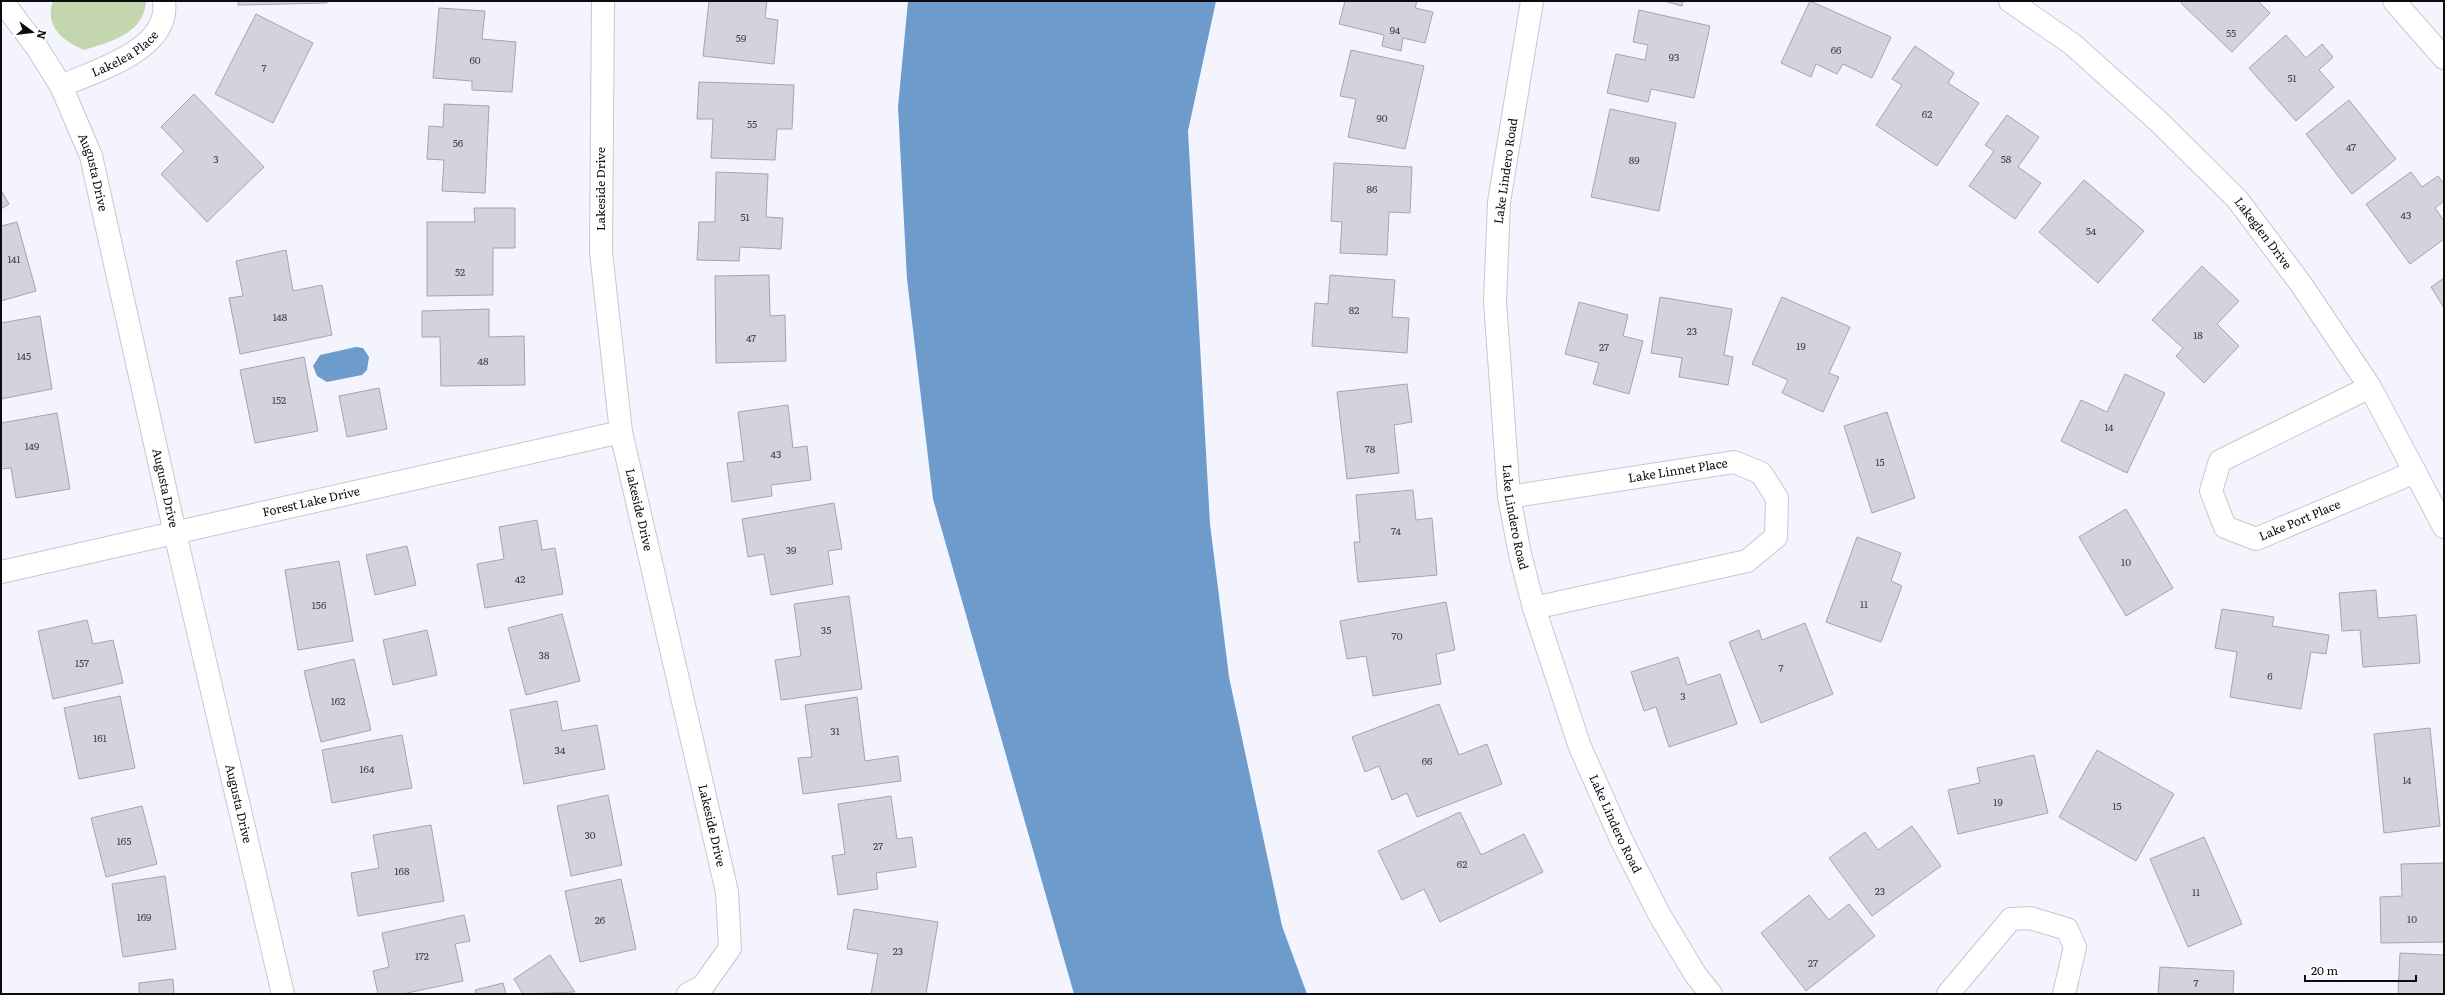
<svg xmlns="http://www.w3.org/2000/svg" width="2445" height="995" font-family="Literata,serif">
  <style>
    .green { fill: #c4d6ae }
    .water { fill: #6d9bcb }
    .building { fill: #d6d2dd; stroke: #a8a3ae }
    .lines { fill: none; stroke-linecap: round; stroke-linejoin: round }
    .minor-casing { stroke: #c7c7d3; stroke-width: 24 }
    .minor { stroke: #fff; stroke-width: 22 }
    .labels { text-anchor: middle; stroke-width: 3; stroke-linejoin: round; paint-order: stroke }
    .number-label { font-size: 10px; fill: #3e3e43 }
    .street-label { font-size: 12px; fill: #0c0c10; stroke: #fff }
  </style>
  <rect width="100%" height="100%" fill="#f3f4fd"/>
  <!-- green -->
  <path class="green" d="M53,1H146V2C143,34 110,42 84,50C63,41 44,26 53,1Z"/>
  <!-- water -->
  <g class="water">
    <polygon points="908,1 1216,1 1188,131 1210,524 1229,677 1282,926 1307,994 1074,994 933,499 907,279 898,107"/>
    <polygon points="356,347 363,348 369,357 367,370 362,375 327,382 317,376 313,366 320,355"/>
  </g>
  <!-- building -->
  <g class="building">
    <polygon points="238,1 327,1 327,3 238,5"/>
    <polygon points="709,1 767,1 765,18 778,20 774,64 703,56"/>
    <polygon points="1345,1 1417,1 1415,8 1433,12 1425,43 1403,38 1401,51 1382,46 1384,35 1339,24"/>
    <polygon points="1664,1 1683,1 1682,6"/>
    <polygon points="1810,1 1891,37 1872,78 1843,64 1837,74 1816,64 1811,77 1781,63"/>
    <polygon points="2183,1 2258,1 2270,13 2232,52 2181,3"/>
    <polygon points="439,8 485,11 482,39 516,42 512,92 472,90 472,81 433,78"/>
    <polygon points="1639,10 1710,26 1694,98 1651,89 1648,102 1607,93 1616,54 1645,60 1648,45 1633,42"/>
    <polygon points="256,14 313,43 273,123 215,94"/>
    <polygon points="2286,35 2306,58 2322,44 2333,57 2319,70 2334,87 2296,121 2249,68"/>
    <polygon points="1915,46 1954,73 1948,83 1979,103 1937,166 1876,125 1902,85 1892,79"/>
    <polygon points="1351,50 1424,66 1405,149 1348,137 1356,99 1340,96"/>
    <polygon points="699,82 794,85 792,129 777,129 775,160 711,158 713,119 697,119"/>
    <polygon points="194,94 264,167 207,222 161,174 184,151 161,127"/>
    <polygon points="2349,100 2396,159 2352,194 2306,134"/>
    <polygon points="444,104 489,106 485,193 442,191 444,160 427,159 429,126 443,127"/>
    <polygon points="1610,109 1676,123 1659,211 1591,197"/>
    <polygon points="2007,115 2039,137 2018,167 2041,183 2015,219 1969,186 1994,151 1985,145"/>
    <polygon points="1334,163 1412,167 1410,213 1389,212 1387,255 1340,253 1342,222 1331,221"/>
    <polygon points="716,172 768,174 766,217 783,218 781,249 740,247 739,261 697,260 699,222 715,222"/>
    <polygon points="2411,172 2422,187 2438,176 2444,184 2444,201 2435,208 2444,221 2444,239 2410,264 2366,204"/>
    <polygon points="2084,180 2144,231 2098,283 2039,232"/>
    <polygon points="1,190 9,204 1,209"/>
    <polygon points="474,208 515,208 515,248 493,248 493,295 427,296 427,222 475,222"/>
    <polygon points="17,222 36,291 1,301 1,226"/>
    <polygon points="286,250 293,291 322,285 332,335 240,354 229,298 243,296 236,261"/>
    <polygon points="2202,266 2239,301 2217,324 2239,346 2204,383 2176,356 2183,348 2152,320"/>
    <polygon points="769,275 770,316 785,315 786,361 716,363 715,276"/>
    <polygon points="1330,275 1395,280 1392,317 1409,318 1407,353 1312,346 1315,303 1328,304"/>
    <polygon points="2444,278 2444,308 2431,287"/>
    <polygon points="1660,297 1732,309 1724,355 1733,357 1728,385 1679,377 1682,358 1651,353"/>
    <polygon points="1782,297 1850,327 1829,373 1839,377 1823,412 1782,393 1788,380 1752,364"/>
    <polygon points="1579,302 1628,315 1623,336 1643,341 1629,394 1593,384 1599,363 1565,354"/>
    <polygon points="489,309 489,337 524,336 525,385 441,386 440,337 422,337 422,311"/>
    <polygon points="40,316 52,389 1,399 1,323"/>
    <polygon points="304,357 318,431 255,443 240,370"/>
    <polygon points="2125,374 2165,393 2127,473 2061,441 2081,400 2107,412"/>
    <polygon points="1407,384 1412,422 1394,425 1399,473 1347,479 1337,392"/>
    <polygon points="379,388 387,429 347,437 339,396"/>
    <polygon points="788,405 793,448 807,446 811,480 771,485 772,496 732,502 727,463 744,461 738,412"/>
    <polygon points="1887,412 1915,498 1872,513 1844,426"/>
    <polygon points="57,413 70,489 16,498 11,468 1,469 1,423"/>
    <polygon points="1413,490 1416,520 1432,518 1437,575 1358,582 1354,542 1360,542 1356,495"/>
    <polygon points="834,503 842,549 828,551 833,584 771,595 764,554 748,557 742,519"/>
    <polygon points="2126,509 2173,588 2126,616 2079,537"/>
    <polygon points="537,520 542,550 555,548 563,594 485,608 477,564 504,559 499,527"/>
    <polygon points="1857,537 1901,553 1891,581 1902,586 1881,642 1826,622"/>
    <polygon points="407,546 416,585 375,595 366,555"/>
    <polygon points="339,561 353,641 298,650 285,570"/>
    <polygon points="2376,590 2378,618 2416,615 2420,663 2363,667 2360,630 2342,631 2339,593"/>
    <polygon points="849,596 862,689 781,700 775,660 801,656 794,604"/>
    <polygon points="1446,602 1455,650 1436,654 1441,684 1373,696 1366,656 1347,659 1340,621"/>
    <polygon points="2222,609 2274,617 2272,626 2329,635 2326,654 2311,652 2301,709 2230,697 2237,652 2215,648"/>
    <polygon points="562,614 580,681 526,695 508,628"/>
    <polygon points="87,620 93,644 113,640 123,683 53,699 38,631"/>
    <polygon points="1805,623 1833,694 1761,723 1729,642 1759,630 1762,640"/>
    <polygon points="427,630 437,675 393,685 383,640"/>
    <polygon points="1678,657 1687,685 1720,674 1737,724 1669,747 1656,707 1644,711 1631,672"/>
    <polygon points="354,659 371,730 321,742 304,671"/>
    <polygon points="120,696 135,768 79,779 64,708"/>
    <polygon points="857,697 865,761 898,756 901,781 803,794 798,758 812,757 805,705"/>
    <polygon points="557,701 562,731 597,725 605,769 524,784 510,710"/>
    <polygon points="1439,704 1459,755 1487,744 1502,784 1417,817 1407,793 1392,800 1379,766 1365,772 1352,737"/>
    <polygon points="2430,728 2440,826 2384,833 2374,734"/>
    <polygon points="402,735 412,788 332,803 322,750"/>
    <polygon points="2097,750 2174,794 2136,861 2059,817"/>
    <polygon points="2034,755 2048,813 1958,834 1948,790 1980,783 1977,768"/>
    <polygon points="608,795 622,865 571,876 557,806"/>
    <polygon points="891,796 897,839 912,837 916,867 876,873 878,889 838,895 832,856 845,854 838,804"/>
    <polygon points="142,806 157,864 106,877 91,818"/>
    <polygon points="1460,812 1481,855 1524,834 1543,872 1440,922 1424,889 1402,900 1378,851"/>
    <polygon points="431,825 444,901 358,916 351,873 379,868 373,835"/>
    <polygon points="1912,826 1941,866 1872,916 1829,858 1865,832 1878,850"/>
    <polygon points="2204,837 2242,924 2188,947 2150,859"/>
    <polygon points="2444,863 2444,942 2381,943 2380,897 2402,896 2401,864"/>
    <polygon points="165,876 176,949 123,957 112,884"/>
    <polygon points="621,879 636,949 580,962 565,891"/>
    <polygon points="1809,895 1829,920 1849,904 1875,936 1806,991 1761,933"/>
    <polygon points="854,909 938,922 926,994 871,994 878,954 847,949"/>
    <polygon points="464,915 470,941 455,944 463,981 403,994 378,994 373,971 389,967 382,933"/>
    <polygon points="2400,953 2444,955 2444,994 2398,994"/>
    <polygon points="550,955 575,992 523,994 514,979"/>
    <polygon points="2160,967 2234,971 2233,994 2158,994"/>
    <polygon points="173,979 174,994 139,994 139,983"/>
    <polygon points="503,983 506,994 476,994 475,990"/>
  </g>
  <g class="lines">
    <defs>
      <g id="minor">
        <path id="s1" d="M2,1L36,46L61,86L91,156L175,533L283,994"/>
        <path id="s2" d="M603,1L601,252L621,432L727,892L730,948L703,986L688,994"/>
        <path id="s3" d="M1532,1L1499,202L1495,301L1509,497L1520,554L1534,608L1580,747L1621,839L1659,914L1695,974L1711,994"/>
        <path id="s4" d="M2010,1L2072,44L2157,120L2237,199L2301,284L2370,387L2444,527"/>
        <polyline points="2394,1 2444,58"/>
        <path id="s5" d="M61,86C95,71 171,50 164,1"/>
        <path id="s6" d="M2370,387L2220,461L2211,491L2225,527L2256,539L2415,472"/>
        <path id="s7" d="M1509,497L1734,462L1761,473L1777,498L1776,537L1747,561L1534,608"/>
        <path id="s8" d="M1,572L621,432"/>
        <polyline points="1948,994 2011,919 2030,918 2067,929 2075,947 2064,994"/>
      </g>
    </defs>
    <!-- minor casing -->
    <use href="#minor" class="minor-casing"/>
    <!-- minor -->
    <use href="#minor" class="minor"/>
  </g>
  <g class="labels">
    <!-- number labels -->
    <g class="number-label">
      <text x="1395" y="34">94</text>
      <text x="2231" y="37">55</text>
      <text x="741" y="42">59</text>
      <text x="1836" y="54">66</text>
      <text x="1674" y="61">93</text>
      <text x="475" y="64">60</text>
      <text x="264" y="72">7</text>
      <text x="2292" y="82">51</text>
      <text x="1927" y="118">62</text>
      <text x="1382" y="122">90</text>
      <text x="752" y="128">55</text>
      <text x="458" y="147">56</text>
      <text x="2351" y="151">47</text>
      <text x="216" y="163">3</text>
      <text x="2006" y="163">58</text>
      <text x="1634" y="164">89</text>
      <text x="1372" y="193">86</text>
      <text x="2406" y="219">43</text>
      <text x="745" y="221">51</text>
      <text x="2091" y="235">54</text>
      <text x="14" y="263">141</text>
      <text x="460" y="276">52</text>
      <text x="1354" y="314">82</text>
      <text x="280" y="321">148</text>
      <text x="1692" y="335">23</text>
      <text x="2198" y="339">18</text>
      <text x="751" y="342">47</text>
      <text x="1801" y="350">19</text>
      <text x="1604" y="351">27</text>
      <text x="24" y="360">145</text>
      <text x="483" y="365">48</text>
      <text x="279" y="404">152</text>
      <text x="2109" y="431">14</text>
      <text x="32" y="450">149</text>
      <text x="1370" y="453">78</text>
      <text x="776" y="458">43</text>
      <text x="1880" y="466">15</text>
      <text x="1396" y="535">74</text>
      <text x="791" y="554">39</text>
      <text x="2126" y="566">10</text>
      <text x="520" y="583">42</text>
      <text x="1864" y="608">11</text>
      <text x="319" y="609">156</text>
      <text x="826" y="634">35</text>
      <text x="1397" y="640">70</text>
      <text x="544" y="659">38</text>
      <text x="82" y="667">157</text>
      <text x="1781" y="672">7</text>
      <text x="2270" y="680">6</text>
      <text x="1683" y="700">3</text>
      <text x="338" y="705">162</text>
      <text x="835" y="735">31</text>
      <text x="100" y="742">161</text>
      <text x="560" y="754">34</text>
      <text x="1427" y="765">66</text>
      <text x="367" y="773">164</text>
      <text x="2407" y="784">14</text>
      <text x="1998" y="806">19</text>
      <text x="2117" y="810">15</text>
      <text x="590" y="839">30</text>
      <text x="124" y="845">165</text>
      <text x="878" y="850">27</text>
      <text x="1462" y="868">62</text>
      <text x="402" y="875">168</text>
      <text x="1880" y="895">23</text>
      <text x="2196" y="896">11</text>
      <text x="144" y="921">169</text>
      <text x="2412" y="923">10</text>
      <text x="600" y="924">26</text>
      <text x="898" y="955">23</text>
      <text x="422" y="960">172</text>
      <text x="1813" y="967">27</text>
      <text x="2196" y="987">7</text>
    </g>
    <!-- street labels -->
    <g class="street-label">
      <text dy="4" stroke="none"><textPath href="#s5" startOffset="72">Lakelea Place</textPath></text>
      <text transform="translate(1506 171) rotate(-82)" y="4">Lake Lindero Road</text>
      <text dy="4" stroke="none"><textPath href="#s1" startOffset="196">Augusta Drive</textPath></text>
      <text transform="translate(601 189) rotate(-90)" y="4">Lakeside Drive</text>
      <text dy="4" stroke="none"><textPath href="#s4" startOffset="345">Lakeglen Drive</textPath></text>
      <text dy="4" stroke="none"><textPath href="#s7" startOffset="171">Lake Linnet Place</textPath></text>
      <text dy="4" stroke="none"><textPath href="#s1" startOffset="520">Augusta Drive</textPath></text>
      <text dy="4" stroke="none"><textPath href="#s8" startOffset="318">Forest Lake Drive</textPath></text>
      <text dy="4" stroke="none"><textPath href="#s2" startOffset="512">Lakeside Drive</textPath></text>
      <text dy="4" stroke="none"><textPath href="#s3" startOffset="520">Lake Lindero Road</textPath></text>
      <text dy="4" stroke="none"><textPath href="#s6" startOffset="318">Lake Port Place</textPath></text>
      <text dy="4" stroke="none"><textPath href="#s1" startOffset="844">Augusta Drive</textPath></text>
      <text dy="4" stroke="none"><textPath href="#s3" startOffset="844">Lake Lindero Road</textPath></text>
      <text dy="4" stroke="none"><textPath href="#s2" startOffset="836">Lakeside Drive</textPath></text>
    </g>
  </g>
  <!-- border -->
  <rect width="2445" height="995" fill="none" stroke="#0c0c10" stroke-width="4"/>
  <!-- north arrow -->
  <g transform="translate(32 32) rotate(105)" stroke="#ffffff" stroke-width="3" paint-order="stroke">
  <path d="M0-3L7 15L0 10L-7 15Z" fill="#0c0c10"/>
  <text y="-6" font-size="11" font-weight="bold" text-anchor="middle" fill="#0c0c10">N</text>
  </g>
  <!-- scale -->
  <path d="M2305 975v6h111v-6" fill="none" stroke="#0c0c10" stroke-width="2"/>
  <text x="2311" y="975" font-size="12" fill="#0c0c10" stroke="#ffffff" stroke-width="3" paint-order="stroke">20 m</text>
</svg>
